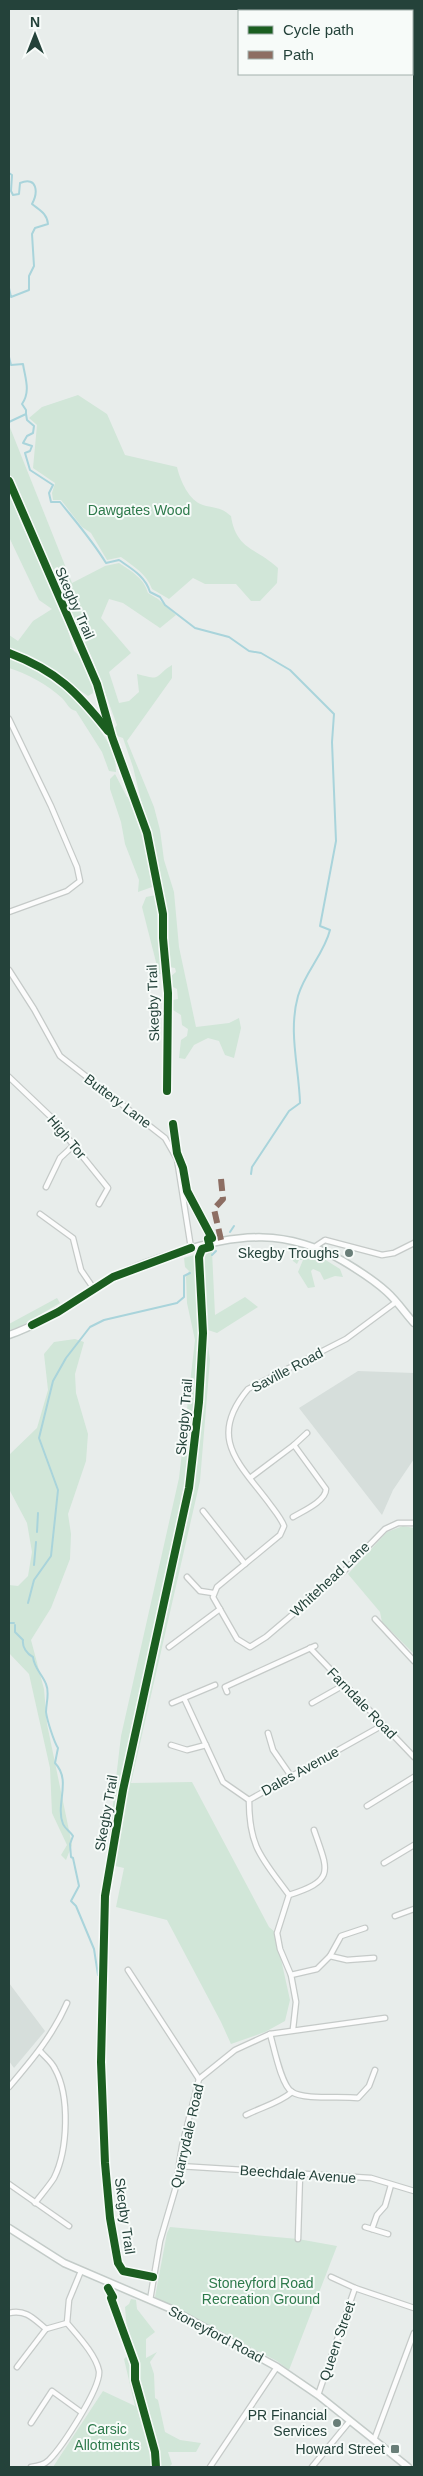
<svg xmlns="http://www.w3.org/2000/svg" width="423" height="2476" font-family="Arial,sans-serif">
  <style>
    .built { fill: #d6dedb }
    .green { fill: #d1e6d8 }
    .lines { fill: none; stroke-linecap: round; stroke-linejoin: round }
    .stream { stroke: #a9d4db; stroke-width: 2 }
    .minor-casing { stroke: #c5cac8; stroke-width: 7 }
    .secondary-casing { stroke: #c3cbc8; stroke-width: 9 }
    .minor { stroke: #fcfcfc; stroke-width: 4.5 }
    .secondary { stroke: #fcfcfc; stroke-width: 6 }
    .quiet { stroke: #8d6e63; stroke-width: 6; stroke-dasharray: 12 6; stroke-linecap: butt }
    .cycleway-casing { stroke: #f7fbf9; stroke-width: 11 }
    .cycleway { stroke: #1b5e20; stroke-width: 8 }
    .poi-dot { fill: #697e78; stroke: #f7fbf9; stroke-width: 2 }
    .labels { text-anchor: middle; stroke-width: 4; stroke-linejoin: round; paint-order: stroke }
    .park-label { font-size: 14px; fill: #2d7a4b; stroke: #f7fbf9 }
    .street-label { font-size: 14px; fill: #24423a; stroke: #f7fbf9 }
    .poi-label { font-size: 14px; fill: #24423a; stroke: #f7fbf9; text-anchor: end }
  </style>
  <rect width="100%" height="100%" fill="#e8edeb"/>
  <!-- built -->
  <g class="built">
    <polygon points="358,1371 414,1373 414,1459 393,1490 382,1515 299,1408"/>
    <polygon points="9,1983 45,2031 14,2068 9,2061"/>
  </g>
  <!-- green -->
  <g class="green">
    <path d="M78,395L107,414L125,455L177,467C180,480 189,501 203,505C216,509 219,506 231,516C236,550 257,548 278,568L277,583L260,601H251L236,584H205L193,578L169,599L152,589C147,574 133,566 121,557L107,560L91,533L82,527L61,500H53L52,493L55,483L33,468L37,425L29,418L42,407Z"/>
    <path d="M9,425L72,583L105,566L119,563C131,571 144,578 148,593L158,599L176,615L160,628L123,603L109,599L101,618L131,653L109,672L119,703L129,701L139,692L137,674C163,681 153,677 172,665V678L127,741L154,807L160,830L164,860L174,892L179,947L196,1027L229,1023L239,1018L241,1028L234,1058L225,1055L219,1041L208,1038L194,1045L185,1059L179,1058L181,1040L187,1036L188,1029L182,1025L181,1015L173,1010V1000L178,999L177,989L171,986L170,977L176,972L175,968L169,967L163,899L150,838L133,767L123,738L117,736L114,730L117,725L93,660L52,573L9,472Z"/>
    <polygon points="9,488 20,521 62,610 74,651 81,657 95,684 93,693 88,696 41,663 9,649 9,635 18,641 33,621 52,609 39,600 9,537"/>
    <path d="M9,656L27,662L64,686L87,710L115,753L116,772L109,771L102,752L76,711C69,710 67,703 62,698C48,685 26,673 9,668Z"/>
    <polygon points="115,774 127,797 133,798 143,832 155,886 138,892 139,880 125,844 121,822 110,789 110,779"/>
    <polygon points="156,895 161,917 161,974 159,974 142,907 146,897"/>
    <polygon points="212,1251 215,1315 245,1297 258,1307 217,1333 208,1330 205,1323 205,1255"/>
    <polygon points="294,1251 324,1259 340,1269 343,1277 335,1276 324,1280 320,1272 313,1269 311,1271 315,1287 308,1288 298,1272 303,1260 299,1260 297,1264 293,1261 292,1255"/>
    <polygon points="194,1255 197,1262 200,1339 207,1339 210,1360 200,1481 131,1783 192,1782 269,1927 275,1932 290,2000 285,2021 265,2032 231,2044 221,2022 167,1920 116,1907 124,1868 106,1864 121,1736 179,1478 195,1340 187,1303 186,1277 189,1271 185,1267 184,1258"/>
    <polygon points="57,1298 60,1303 19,1327 9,1330 9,1324"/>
    <polygon points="75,1339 84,1342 75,1374 76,1393 88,1434 86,1461 68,1514 71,1534 70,1559 51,1608 31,1640 44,1689 47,1724 72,1845 66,1860 61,1855 67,1845 52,1813 50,1768 29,1674 9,1653 9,1585 18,1586 28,1576 32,1552 27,1523 9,1489 9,1455 37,1428 48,1390 44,1354 54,1342"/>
    <polygon points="403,1526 414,1528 414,1654 382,1622 380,1612 348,1574 387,1532"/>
    <polygon points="170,2227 298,2239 337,2246 289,2370 277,2361 155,2297 167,2233"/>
    <polygon points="131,2299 136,2300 137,2309 155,2332 146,2339 146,2358 157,2352 150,2362 154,2374 155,2398 158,2400 165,2432 180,2440 201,2443 196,2452 168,2452 172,2464 169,2467 159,2467 158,2447 152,2423 138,2380 135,2354 127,2332 125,2307 129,2304"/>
    <polygon points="127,2356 133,2362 152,2467 53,2467 103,2391 135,2406 124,2359"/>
  </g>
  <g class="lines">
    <!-- stream -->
    <g class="stream">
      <polyline points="9,161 9,162"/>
      <path d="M9,173L12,175L11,191L13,195L19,194L20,183C38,176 38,193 32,204C39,210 47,213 48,224L35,228L32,234L34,266L29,276V290L11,297L9,288"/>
      <polyline points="9,308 9,312"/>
      <path d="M9,357L11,365L23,364C25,378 31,391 22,404L26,410V414L9,422"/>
      <path d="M26,414L27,420L34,426L33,433L27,436L23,443L32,446L30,451L25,453L30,470L53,485L49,493L51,502H60C76,522 92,540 106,563L119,560C132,569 145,576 150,592L160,597L165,605L195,628L229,637L249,651L261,653L290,670L334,714L332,742L336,841L320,926L330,930C324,954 305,972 298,996C288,1032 299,1067 300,1103L289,1111L252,1167L251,1174"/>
      <polyline points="230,1232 234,1226"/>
      <polyline points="212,1255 216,1251"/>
      <polyline points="37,1532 38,1513"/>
      <polyline points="34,1565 36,1542"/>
      <polyline points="28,1603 34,1580 51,1556 58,1490 39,1438 53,1381 66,1358 90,1327 104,1320 177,1303 184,1297 184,1276 190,1273"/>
      <polyline points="9,1623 14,1623"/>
      <path d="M15,1625V1632L23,1640C22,1647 27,1654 33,1657C34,1668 42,1674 46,1684C50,1693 46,1703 46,1712C47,1720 54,1742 58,1748L55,1763C72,1781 55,1804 63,1824C65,1829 70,1831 73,1836L70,1844L71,1857L73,1858L79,1886L71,1901L76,1906L94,1949L98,1975"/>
    </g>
    <defs>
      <g id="minor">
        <polyline points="9,719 51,806 77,867 80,881 67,891 9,912"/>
        <polyline points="9,970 34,1009 60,1056 165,1138 177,1159 191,1248"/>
        <polyline points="9,1077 50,1116 108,1188 99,1204"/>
        <polyline points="46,1187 60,1158 75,1144"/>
        <polyline points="40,1214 73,1238 81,1270 94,1289"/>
        <polyline points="316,1246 325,1240 382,1255 394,1253 414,1243"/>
        <path d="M396,1302L346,1339L248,1389C207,1438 239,1463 269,1503C274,1510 281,1518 284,1526L280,1535L217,1587L213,1597L237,1639L250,1647L266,1637L345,1570L385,1529L398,1523H414"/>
        <polyline points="294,1445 307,1433"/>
        <path d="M250,1478L294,1445L326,1489C326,1501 303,1511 293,1517"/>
        <polyline points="203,1511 245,1564"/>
        <polyline points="187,1577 200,1591 213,1593"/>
        <polyline points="375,1619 414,1661"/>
        <polyline points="169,1647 220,1609"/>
        <polyline points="310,1648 414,1757"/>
        <polyline points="227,1692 225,1687 315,1646"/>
        <polyline points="184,1698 223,1782 249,1800"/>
        <polyline points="172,1703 215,1685"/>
        <polyline points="312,1703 344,1685"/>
        <polyline points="268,1733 273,1750 291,1776"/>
        <polyline points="171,1745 187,1750 206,1745"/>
        <polyline points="367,1806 414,1777"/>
        <polyline points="384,1863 414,1845"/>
        <path d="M289,1895C336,1880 328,1871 314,1830"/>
        <polyline points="395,1916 414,1909"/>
        <polyline points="330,1956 341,1936 365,1928"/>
        <polyline points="128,1970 199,2079"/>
        <polyline points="291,1975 317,1969 330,1956 347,1960 374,1958"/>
        <path d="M293,2029L296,2002L291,1975L280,1949L277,1933L289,1895C262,1858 249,1848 249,1800L383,1725"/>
        <path d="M270,2034C274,2047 281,2085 292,2092C304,2100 342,2096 358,2098L369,2086L375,2070"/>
        <path d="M9,2087C32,2060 53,2035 67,2003"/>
        <path d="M246,2115C262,2107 279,2103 292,2092"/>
        <polyline points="179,2166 371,2178 414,2191"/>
        <polyline points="9,2184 69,2226"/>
        <path d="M35,2203C41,2195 49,2186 54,2178C68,2150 70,2096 55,2069C52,2062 45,2057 40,2051"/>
        <polyline points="365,2227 388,2234"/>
        <polyline points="372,2229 377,2215 385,2206 391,2185"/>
        <polyline points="298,2239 300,2174"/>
        <polyline points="331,2277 355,2288 414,2308"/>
        <polyline points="150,2300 160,2241 175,2190 182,2146 199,2079 235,2050 270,2034 385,2018"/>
        <path d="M9,2313C26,2309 34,2319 46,2329"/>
        <polyline points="17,2367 46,2329 67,2323"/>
        <polyline points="318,2395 355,2288"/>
        <polyline points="31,2423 52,2391 81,2412"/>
        <polyline points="374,2440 414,2333"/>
        <path d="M31,2467C38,2466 44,2465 49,2460C62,2447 101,2388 99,2371C96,2355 78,2336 67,2323L69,2300L81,2271"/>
        <polyline points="210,2467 277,2367"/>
        <polyline points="312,2467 349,2422"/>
      </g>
      <g id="secondary">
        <path d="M9,1335C47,1322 77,1297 112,1278C133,1267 156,1259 179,1252C239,1233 287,1229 343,1261C358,1270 374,1280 387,1292C397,1301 405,1313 414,1323"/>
        <polyline points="9,2228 64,2263 169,2308 277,2367 318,2395 408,2467"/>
      </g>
    </defs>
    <!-- minor casing -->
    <use href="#minor" class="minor-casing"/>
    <!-- secondary casing -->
    <use href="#secondary" class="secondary-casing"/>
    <!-- minor -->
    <use href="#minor" class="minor"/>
    <!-- secondary -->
    <use href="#secondary" class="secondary"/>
    <!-- quiet -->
    <polyline class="quiet" points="221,1179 223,1199 214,1209 221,1240"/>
    <defs>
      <g id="cycleway">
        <polyline points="9,481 97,684 112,737 147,833 163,914 163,938 168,993 167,1091"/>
        <path d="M9,653C57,671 77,692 108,731"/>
        <polyline points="32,1325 58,1312 113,1277 191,1248"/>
        <polyline points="153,2277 123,2271 118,2263 110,2218 105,2163 101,2062 105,1896 123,1790 189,1488 199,1402 203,1333 199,1257 202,1249 210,1247 208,1239 212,1238 187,1191 183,1168 177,1153 173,1124"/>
        <polyline points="108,2288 113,2297 111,2298 135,2364 135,2380 155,2452 156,2467"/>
      </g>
    </defs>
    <!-- cycleway casing -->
    <use href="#cycleway" class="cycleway-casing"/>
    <!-- cycleway -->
    <use href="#cycleway" class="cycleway"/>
  </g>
  <!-- markers -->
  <g class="poi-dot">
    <circle cx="349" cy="1253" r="5"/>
    <circle cx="337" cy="2423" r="5"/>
    <rect x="390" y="2444" width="10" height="10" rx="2.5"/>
  </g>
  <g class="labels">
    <!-- park labels -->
    <g class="park-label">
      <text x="139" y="515">Dawgates Wood</text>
      <text x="261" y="2288">Stoneyford Road<tspan x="261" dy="16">Recreation Ground</tspan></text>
      <text x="107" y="2434">Carsic<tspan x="107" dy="16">Allotments</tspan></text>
    </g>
    <!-- street labels -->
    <g class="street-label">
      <text transform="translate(75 603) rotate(66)" y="5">Skegby Trail</text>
      <text transform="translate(153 1003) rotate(-92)" y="5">Skegby Trail</text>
      <text transform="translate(118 1101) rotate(37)" y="5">Buttery Lane</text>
      <text transform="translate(67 1137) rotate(50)" y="5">High Tor</text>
      <text transform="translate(287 1370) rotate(-28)" y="5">Saville Road</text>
      <text transform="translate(184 1417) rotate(-85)" y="5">Skegby Trail</text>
      <text transform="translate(330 1579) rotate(-43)" y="5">Whitehead Lane</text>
      <text transform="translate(362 1703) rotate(46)" y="5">Farndale Road</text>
      <text transform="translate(300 1771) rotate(-29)" y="5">Dales Avenue</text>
      <text transform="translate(106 1813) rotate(-80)" y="5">Skegby Trail</text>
      <text transform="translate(187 2136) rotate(-77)" y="5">Quarrydale Road</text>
      <text transform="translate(298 2174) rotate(4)" y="5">Beechdale Avenue</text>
      <text transform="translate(125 2216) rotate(82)" y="5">Skegby Trail</text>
      <text transform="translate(216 2334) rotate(28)" y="5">Stoneyford Road</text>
      <text transform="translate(337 2341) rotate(-71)" y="5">Queen Street</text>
    </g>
    <!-- poi labels -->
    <g class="poi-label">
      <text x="339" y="1258">Skegby Troughs</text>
      <text x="327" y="2420">PR Financial<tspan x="327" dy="16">Services</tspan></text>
      <text x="385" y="2454">Howard Street</text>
    </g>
  </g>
  <!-- border -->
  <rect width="423" height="2476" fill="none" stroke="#24423a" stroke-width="20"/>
  <!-- legend -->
  <rect x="238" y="10" width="175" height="65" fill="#f7fbf9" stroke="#a3b1ad"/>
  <rect x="248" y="26" width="25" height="8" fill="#1b5e20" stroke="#a3b1ad"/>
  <text x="283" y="35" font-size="15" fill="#24423a">Cycle path</text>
  <rect x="248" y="51" width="25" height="8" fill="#8d6e63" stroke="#a3b1ad"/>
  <text x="283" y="60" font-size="15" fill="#24423a">Path</text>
  <!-- north arrow -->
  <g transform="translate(35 35)" stroke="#f7fbf9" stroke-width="4" paint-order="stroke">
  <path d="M0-4L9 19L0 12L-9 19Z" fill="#24423a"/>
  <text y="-8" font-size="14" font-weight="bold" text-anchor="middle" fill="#24423a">N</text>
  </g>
</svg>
